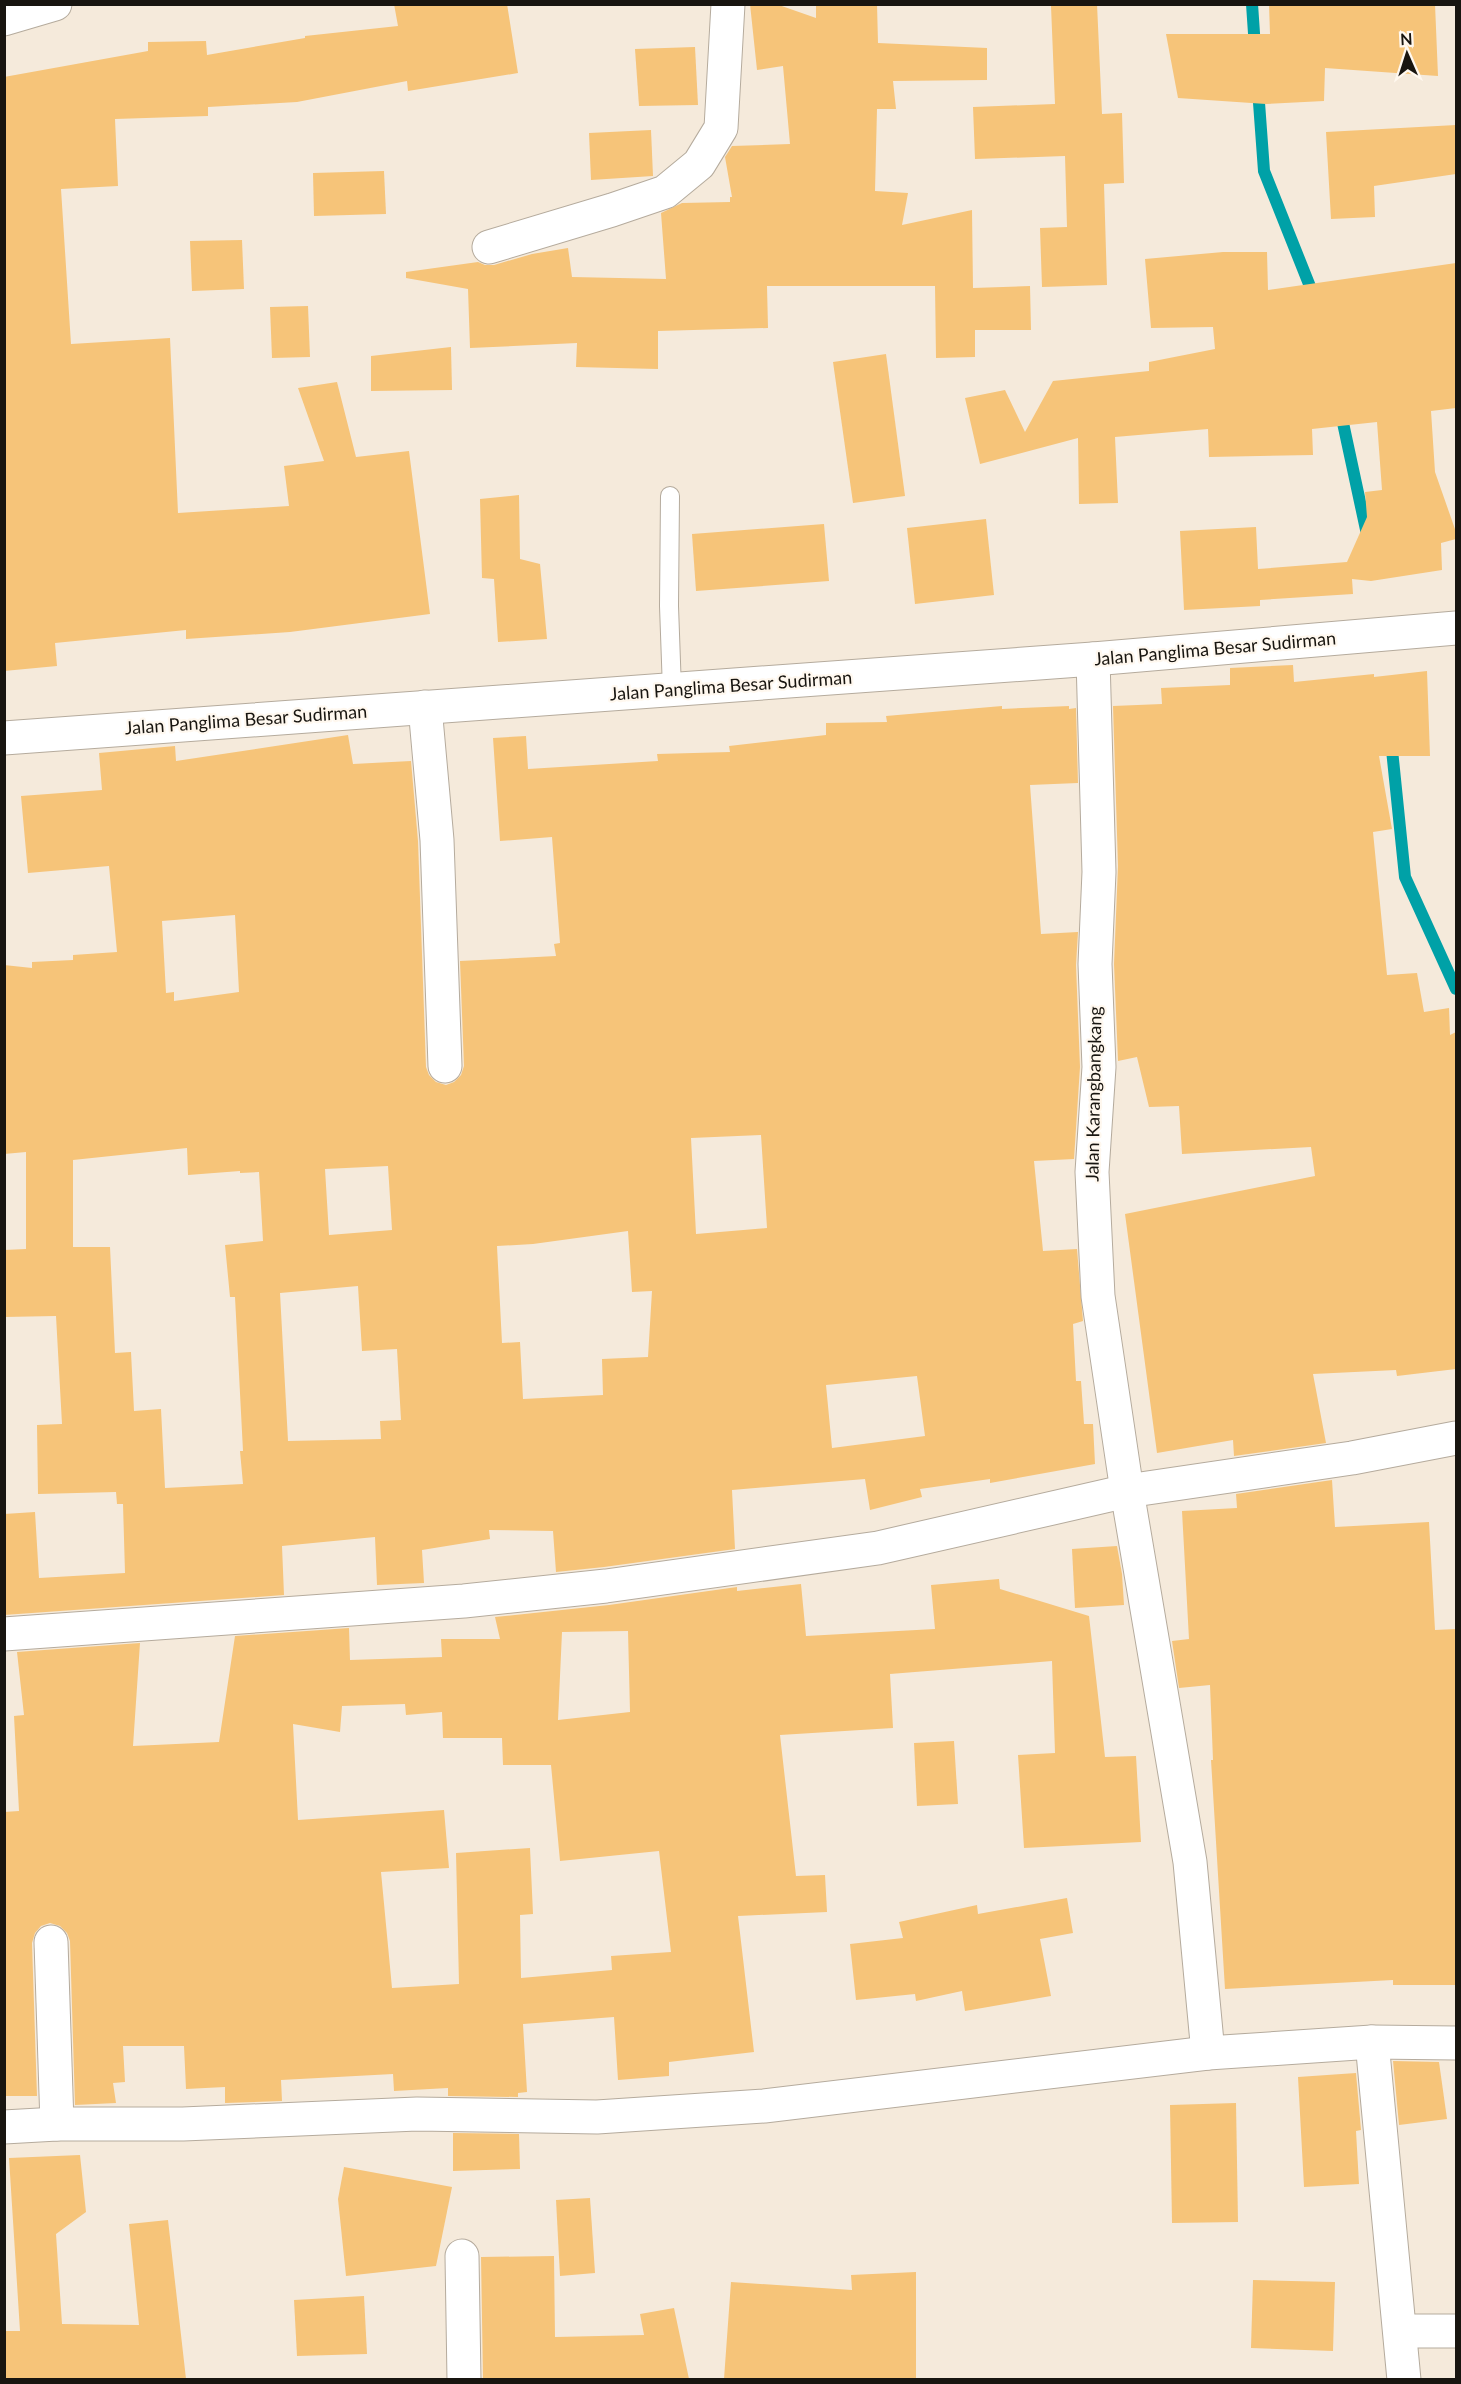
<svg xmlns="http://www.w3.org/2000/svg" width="1461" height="2384" font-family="Lato,sans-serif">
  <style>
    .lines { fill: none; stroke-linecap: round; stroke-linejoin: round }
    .stream { stroke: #00a1a7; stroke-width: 12 }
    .building { fill: #f6c479; fill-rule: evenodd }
    .lane-casing { stroke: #b5ab9d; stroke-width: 20 }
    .street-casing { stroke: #b5ab9d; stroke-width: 35 }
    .highway-casing { stroke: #b5ab9d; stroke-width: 35 }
    .lane { stroke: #fff; stroke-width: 18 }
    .street { stroke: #fff; stroke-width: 33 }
    .highway { stroke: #fff; stroke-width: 33 }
    .labels { text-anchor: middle; stroke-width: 4.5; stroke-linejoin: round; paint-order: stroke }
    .street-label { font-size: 18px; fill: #181510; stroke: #fff8ef }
  </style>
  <rect width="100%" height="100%" fill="#f5eadb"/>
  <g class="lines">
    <!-- stream -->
    <g class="stream">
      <polyline points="1252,4 1255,48"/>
      <polyline points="1258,89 1264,171 1315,299"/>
      <polyline points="1340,409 1368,539"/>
      <polyline points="1391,740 1405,877 1456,989"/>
    </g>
  </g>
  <!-- building -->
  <g class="building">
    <polygon points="394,4 507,4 518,73 408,91 407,81 297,102 208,107 208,116 115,119 118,186 61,189 71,344 170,338 178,513 289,506 284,466 324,461 298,388 337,382 356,457 409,451 430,614 290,632 186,639 186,630 55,643 57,666 4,671 4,77 148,51 148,42 206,41 207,55 305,38 305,36 398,26"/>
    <polygon points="750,4 776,4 816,18 816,4 877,4 878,43 987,48 987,80 893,81 896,109 877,109 875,191 908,193 902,225 972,210 973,288 1030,286 1031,330 975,330 975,357 936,358 935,286 767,286 768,328 658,331 658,369 576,367 577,343 470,348 468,289 406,278 406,272 478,262 485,265 494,265 532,254 568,248 572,277 666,279 661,213 682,203 730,202 730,197 732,197 725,157 732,146 790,144 783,66 757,70"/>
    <polygon points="1097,4 1102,114 1122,113 1124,183 1104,184 1107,285 1042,287 1040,228 1067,227 1065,156 975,159 973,107 1055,104 1051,6"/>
    <polygon points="1269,4 1435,4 1438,76 1325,68 1324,101 1266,104 1178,98 1166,34 1270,34"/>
    <polygon points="695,47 698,105 639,106 635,49"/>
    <polygon points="1456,125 1456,174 1374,186 1375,217 1331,219 1326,132"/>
    <polygon points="651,130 653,176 591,180 589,133"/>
    <polygon points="384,171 386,214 314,216 313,173"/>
    <polygon points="242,240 244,289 192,291 190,241"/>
    <polygon points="1223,252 1267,252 1268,290 1456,263 1456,408 1431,411 1435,472 1456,532 1456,539 1441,543 1442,570 1371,581 1352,579 1353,594 1260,600 1260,606 1184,610 1180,531 1256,527 1258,569 1347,562 1367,517 1365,492 1382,490 1377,422 1312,429 1313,455 1209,457 1208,429 1115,437 1118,503 1079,504 1078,438 980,464 965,398 1005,390 1025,432 1053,381 1149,371 1149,362 1215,349 1213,327 1151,328 1145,259"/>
    <polygon points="308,306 310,357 272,358 270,307"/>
    <polygon points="451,347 452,390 371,391 371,356"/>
    <polygon points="886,354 905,496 853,503 833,362"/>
    <polygon points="519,495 520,559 540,564 547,639 498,642 494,579 482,578 480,499"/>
    <polygon points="986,519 994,595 915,604 907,528"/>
    <polygon points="824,524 829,581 696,591 692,534"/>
    <polygon points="1293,665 1294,682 1374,674 1374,677 1427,671 1430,756 1379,756 1392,829 1373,832 1387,975 1417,973 1424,1012 1449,1008 1450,1035 1456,1032 1456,1369 1397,1376 1396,1370 1313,1374 1326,1443 1234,1456 1233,1440 1157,1453 1125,1214 1315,1176 1311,1147 1182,1154 1179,1106 1149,1107 1137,1057 1118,1061 1114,964 1118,866 1113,706 1162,704 1161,688 1230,685 1230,668"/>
    <path d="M1002,706V709L1069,706V709L1076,708L1078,783L1030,785L1041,934L1078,932L1076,965L1080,1067L1074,1159L1034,1161L1043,1251L1077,1249L1083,1321L1073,1324L1076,1381H1081L1084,1424H1093L1095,1464L990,1483V1479L920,1489L922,1497L870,1510L865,1479L732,1490L735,1549L604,1567L556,1572L553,1531L489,1530L490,1539L422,1550L424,1583L377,1585L375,1537L282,1546L284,1595L4,1615V1514L35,1512L39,1578L125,1573L123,1504H117L116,1492L38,1494L37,1425L62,1424L56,1316L4,1317V1250L26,1249V1152L4,1154V965L32,968V962L73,960V955L117,952L109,866L28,873L21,796L102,790L99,753L175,746L176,761L348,735L353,764L411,761L418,841L426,1067L429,1075L436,1082L446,1085L454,1082L461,1075L464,1066L460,961L556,956L554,944L560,943L552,837L500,841L493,738L526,736L528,769L658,761L657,754L730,752L729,746L826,735V723L887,722L886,716ZM235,915L239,992L174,1001V992L166,993L162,921ZM761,1135L767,1228L696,1234L691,1138ZM187,1148L188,1175L240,1171V1173L259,1172L263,1241L225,1245L230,1297H235L243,1451H240L243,1484L165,1488L161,1409L134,1411L131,1352L115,1353L110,1247H73V1160ZM388,1166L392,1230L329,1235L325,1169ZM628,1231L632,1292L652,1291L648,1357L602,1359L603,1395L523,1399L520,1342L502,1343L497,1246L533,1244ZM358,1286L362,1351L397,1349L401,1420L380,1421L381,1439L288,1441L280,1293ZM917,1376L925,1436L832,1448L826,1385Z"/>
    <polygon points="1332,1480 1335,1527 1429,1522 1435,1630 1456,1629 1456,1985 1393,1985 1393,1980 1225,1989 1211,1760 1213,1760 1210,1685 1179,1688 1172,1641 1189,1639 1182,1511 1237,1508 1236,1494"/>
    <polygon points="1117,1546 1122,1574 1124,1605 1075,1608 1072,1549"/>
    <path d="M999,1579L1000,1589L1089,1616L1105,1757L1136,1756L1141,1842L1024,1848L1018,1755L1055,1753L1052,1661L890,1674L893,1728L780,1735L796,1876L825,1875L827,1912L738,1916L754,2052L669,2062V2076L618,2080L614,2017L523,2024L527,2092L518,2093V2097L448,2096V2088L394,2091L393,2074L281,2080L282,2101L225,2103V2087L186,2089L184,2046H123L125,2082L113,2083L116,2103L75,2105L70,1941L67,1933L60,1926L50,1923L41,1926L35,1933L32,1943L37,2096H4V1812L19,1811L14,1716L24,1715L17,1652L140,1643L133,1746L219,1742L235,1636L349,1628L350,1660L442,1657L441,1639H500L495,1617L609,1605L737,1587V1591L801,1584L806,1636L935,1629L931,1585ZM628,1631L630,1712L558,1720L562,1632ZM405,1704L406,1715L442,1712L443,1738H502L503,1765H551L560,1861L659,1851L671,1952L611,1956L612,1970L521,1978L520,1915L533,1914L530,1848L456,1853L459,1984L392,1988L381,1872L449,1868L444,1810L298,1820L293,1724L340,1732L342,1706Z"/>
    <polygon points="954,1741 958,1804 917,1806 914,1743"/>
    <polygon points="1067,1898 1073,1933 1040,1939 1051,1996 965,2011 962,1991 916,2001 915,1994 856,2000 850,1944 903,1938 899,1922 977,1905 978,1914"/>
    <polygon points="1393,2061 1439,2062 1447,2119 1399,2125"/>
    <polygon points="1356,2073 1361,2130 1356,2131 1359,2184 1304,2187 1298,2077"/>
    <polygon points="1236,2103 1238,2222 1172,2223 1170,2105"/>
    <polygon points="453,2133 519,2134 520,2169 453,2171"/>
    <polygon points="80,2155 86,2212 56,2234 62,2324 139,2325 129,2224 168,2220 186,2379 4,2379 4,2331 20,2331 9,2158"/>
    <polygon points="344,2167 452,2187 436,2266 346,2276 338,2199"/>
    <polygon points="590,2198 595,2273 560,2276 556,2200"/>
    <polygon points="554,2256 555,2337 644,2335 640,2314 674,2308 689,2379 483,2379 481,2257"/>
    <polygon points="916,2272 916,2379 724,2379 731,2282 852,2290 851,2275"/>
    <polygon points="1253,2280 1335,2282 1333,2351 1251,2348"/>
    <polygon points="364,2296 367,2354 297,2356 294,2300"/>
  </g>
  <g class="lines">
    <defs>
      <polyline id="lane" points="670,496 669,606 672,690"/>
      <g id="street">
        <polyline points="4,19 55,4"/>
        <polyline points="489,247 612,210 665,192 699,164 721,128 728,4"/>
        <polyline points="1093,659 1099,872 1095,964 1099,1067 1092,1172 1098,1296 1127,1491 1190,1862 1208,2053"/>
        <polyline points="425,707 437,840 445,1066"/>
        <polyline points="4,1634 464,1601 606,1586 878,1548 1127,1491 1352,1458 1456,1438"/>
        <polyline points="51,1942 57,2124"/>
        <polyline points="1372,2042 1404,2380"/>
        <polyline points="4,2127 57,2124 183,2124 417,2114 597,2117 764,2106 1208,2053 1372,2042 1456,2043"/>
        <polyline points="462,2256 464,2380"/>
        <polyline points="1400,2331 1456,2331"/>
      </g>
      <polyline id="highway" points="4,738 1093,659 1456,628"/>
    </defs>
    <!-- lane casing -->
    <use href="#lane" class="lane-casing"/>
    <!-- street casing -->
    <use href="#street" class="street-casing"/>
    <!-- highway casing -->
    <use href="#highway" class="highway-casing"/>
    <!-- lane -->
    <use href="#lane" class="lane"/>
    <!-- street -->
    <use href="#street" class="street"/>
    <!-- highway -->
    <use href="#highway" class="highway"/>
  </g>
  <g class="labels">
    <!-- street labels -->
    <g class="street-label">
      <text transform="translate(1215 649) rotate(-5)" y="6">Jalan Panglima Besar Sudirman</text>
      <text transform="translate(731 686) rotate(-4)" y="6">Jalan Panglima Besar Sudirman</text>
      <text transform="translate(246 720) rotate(-4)" y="6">Jalan Panglima Besar Sudirman</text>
      <text transform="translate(1094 1094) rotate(-89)" y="6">Jalan Karangbangkang</text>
    </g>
  </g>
  <!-- border -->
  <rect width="1461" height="2384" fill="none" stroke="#181510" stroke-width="12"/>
  <!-- north arrow -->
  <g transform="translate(1407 54) rotate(357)" stroke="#fff8ef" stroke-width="4.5" paint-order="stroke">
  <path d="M0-4.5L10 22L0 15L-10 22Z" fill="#181510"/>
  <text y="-9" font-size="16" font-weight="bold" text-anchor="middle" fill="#181510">N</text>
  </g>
</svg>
